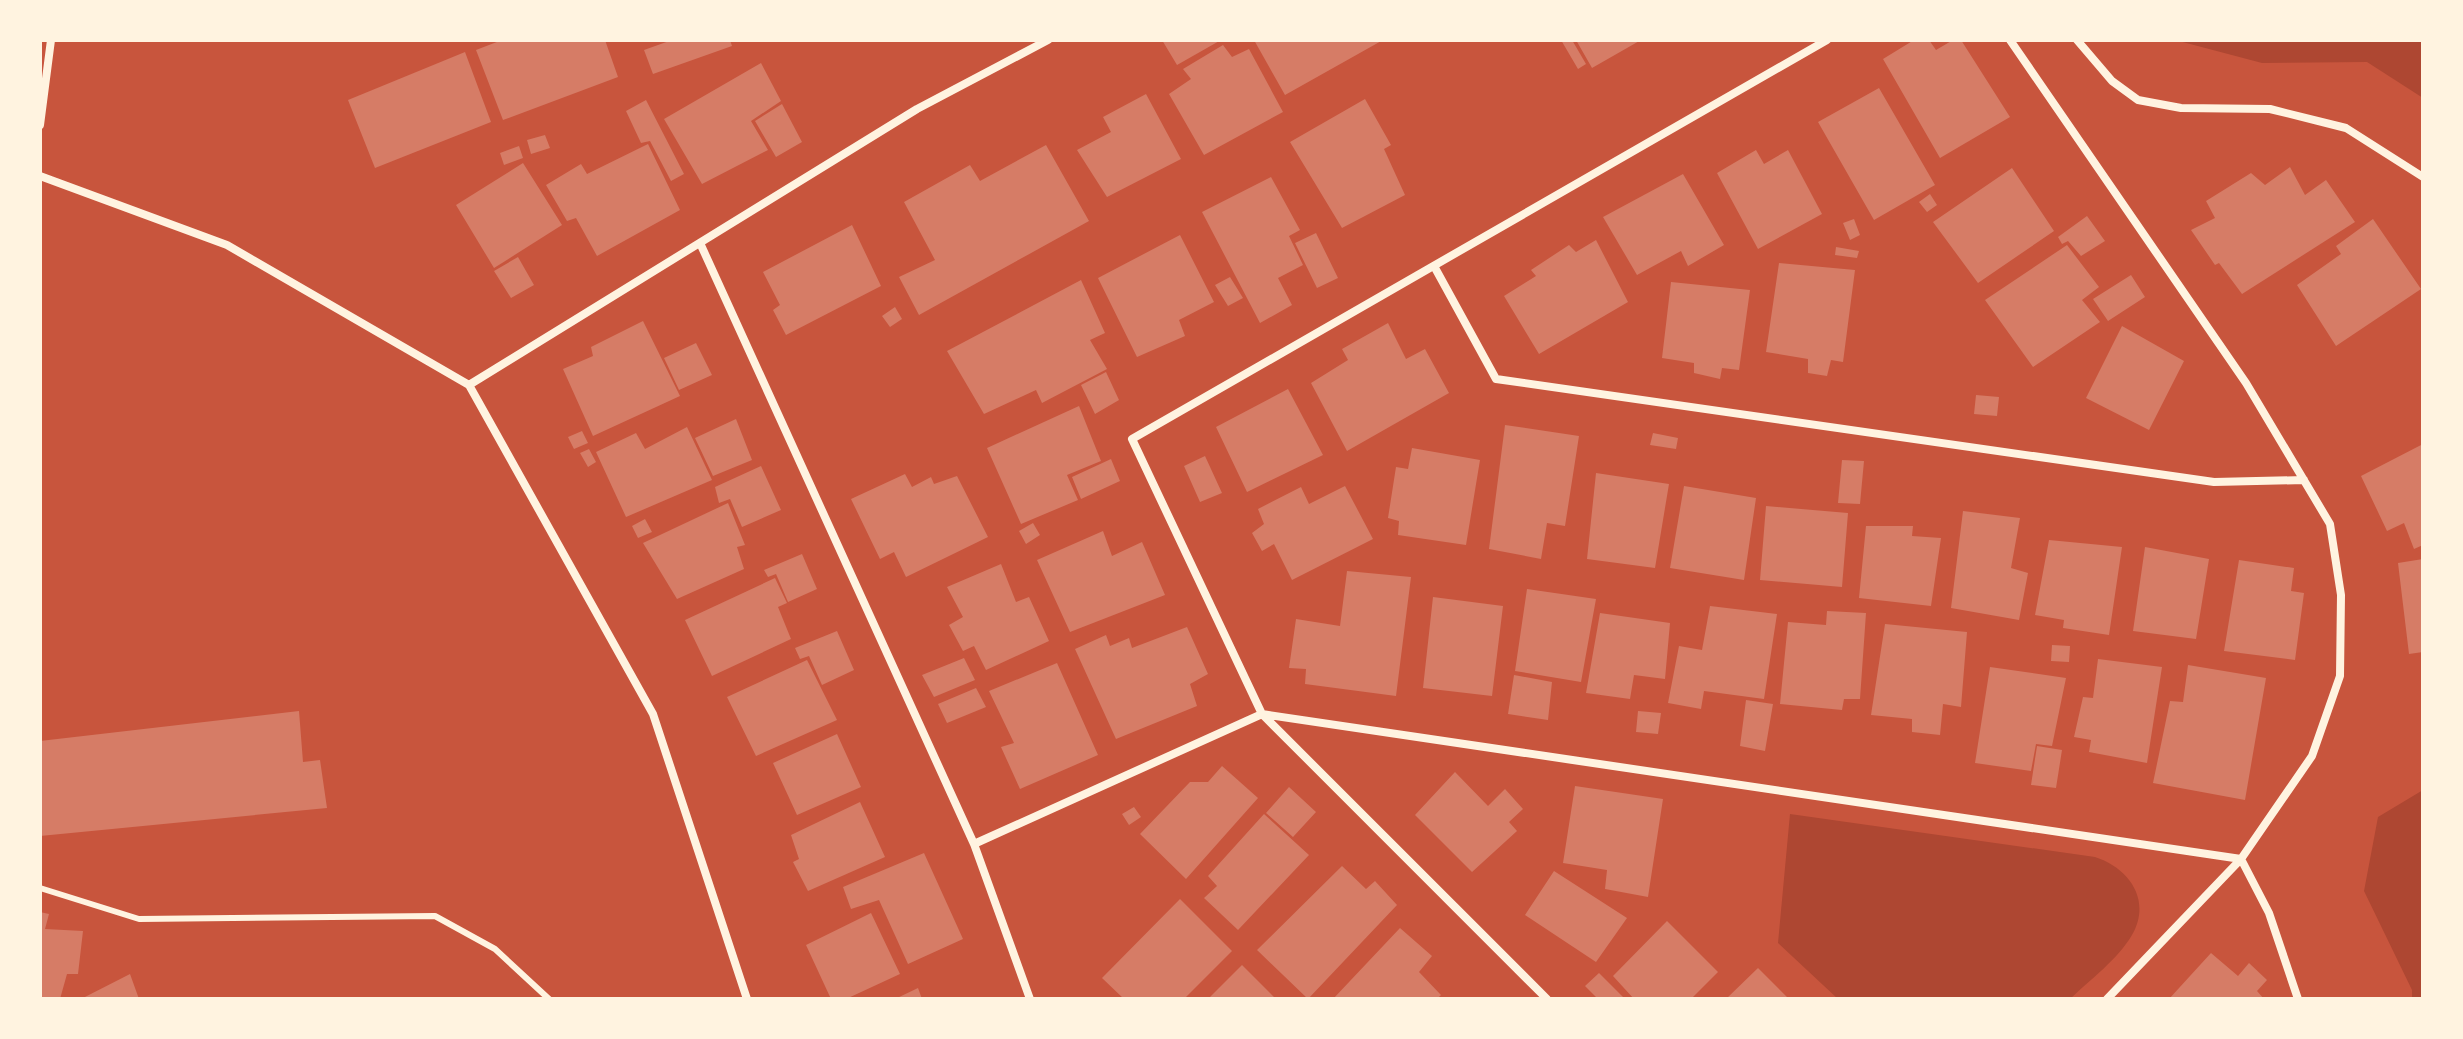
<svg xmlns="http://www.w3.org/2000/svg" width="2463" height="1039" viewBox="0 0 2463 1039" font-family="Bitter,serif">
	<rect width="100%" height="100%" fill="#c8553d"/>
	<!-- green -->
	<path fill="#ae4732" d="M 2175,40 L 2423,40 L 2423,98 L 2367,62 L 2262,63 Z
		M 2423,790 L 2423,999 L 2412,999 L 2412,990 L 2364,891 L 2378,817 Z
		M 1790,814 L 2095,857 C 2129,868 2152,900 2132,935 C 2118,959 2090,980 2070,999 L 1838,999 L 1778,943 Z"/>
	<!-- building -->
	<path fill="#d67c66" d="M 502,40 L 605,40 L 618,77 L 503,120 L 476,50 Z
		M 672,40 L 730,40 L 732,46 L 653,74 L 644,50 Z
		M 1162,40 L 1221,40 L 1177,65 Z
		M 1254,40 L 1383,40 L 1285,95 Z
		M 1561,40 L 1572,40 L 1586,64 L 1578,69 Z
		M 1576,40 L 1641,40 L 1592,68 Z
		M 1914,40 L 1929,40 L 1936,50 L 1953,40 L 1961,40 L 2010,117 L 1940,158 L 1883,59 Z
		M 1223,45 L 1232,57 L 1249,49 L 1283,112 L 1204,155 L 1169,94 L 1191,79 L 1183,69 Z
		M 465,52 L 491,122 L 375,168 L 348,100 Z
		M 761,63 L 781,101 L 751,121 L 768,150 L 702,184 L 664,119 Z
		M 1879,88 L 1935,185 L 1874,220 L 1818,122 Z
		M 1146,94 L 1181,159 L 1107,197 L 1077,150 L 1111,132 L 1103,117 Z
		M 1365,99 L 1391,145 L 1384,149 L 1405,195 L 1342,228 L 1290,142 Z
		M 646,100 L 684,174 L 671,181 L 650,141 L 641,143 L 626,111 Z
		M 782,104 L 802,142 L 776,157 L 755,121 Z
		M 545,135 L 550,148 L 531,154 L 527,140 Z
		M 648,144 L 680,210 L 597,256 L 576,218 L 567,221 L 546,185 L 581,164 L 587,174 Z
		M 1046,145 L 1089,221 L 919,315 L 899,277 L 935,260 L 904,202 L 970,165 L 980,181 Z
		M 519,146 L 523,158 L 504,165 L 500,153 Z
		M 1756,150 L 1764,164 L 1788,150 L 1822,214 L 1758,249 L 1717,173 Z
		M 523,163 L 562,225 L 494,268 L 456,205 Z
		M 2290,167 L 2305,195 L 2326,180 L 2355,222 L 2242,294 L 2219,263 L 2215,265 L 2191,230 L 2215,218 L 2206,201 L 2251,173 L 2265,185 Z
		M 2012,168 L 2054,231 L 1978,283 L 1933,222 Z
		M 1683,174 L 1724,245 L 1688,266 L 1681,251 L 1637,275 L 1603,217 Z
		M 1271,177 L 1300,230 L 1289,236 L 1303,265 L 1278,278 L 1292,305 L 1260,323 L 1202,212 Z
		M 1930,194 L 1937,205 L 1927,212 L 1919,202 Z
		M 2087,216 L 2105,241 L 2081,256 L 2068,241 L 2062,244 L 2058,237 Z
		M 1854,219 L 1860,235 L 1850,240 L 1843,223 Z
		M 2373,219 L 2421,289 L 2336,346 L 2297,285 L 2341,254 L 2336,246 Z
		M 852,225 L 881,286 L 786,335 L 773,310 L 780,305 L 763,272 Z
		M 1316,233 L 1338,278 L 1317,288 L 1295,243 Z
		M 1180,235 L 1214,302 L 1179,320 L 1185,336 L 1137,357 L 1098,278 Z
		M 1596,240 L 1628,302 L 1539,354 L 1504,296 L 1536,276 L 1531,270 L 1569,245 L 1576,252 Z
		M 2067,245 L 2099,287 L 2082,300 L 2100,322 L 2033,367 L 1985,300 Z
		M 1836,247 L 1859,251 L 1857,258 L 1835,255 Z
		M 518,257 L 534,285 L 511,298 L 494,271 Z
		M 1779,263 L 1855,270 L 1843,362 L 1831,360 L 1827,376 L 1808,373 L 1808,359 L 1766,352 Z
		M 2131,275 L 2145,297 L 2108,321 L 2093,299 Z
		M 1230,277 L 1243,298 L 1228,306 L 1215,285 Z
		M 1081,280 L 1105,333 L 1090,340 L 1107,369 L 1042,403 L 1036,390 L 984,414 L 947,351 Z
		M 1671,282 L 1750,290 L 1739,370 L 1722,368 L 1720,379 L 1694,373 L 1694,363 L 1662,358 Z
		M 895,307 L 902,319 L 890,327 L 882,316 Z
		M 643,321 L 680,396 L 593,436 L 563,369 L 593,356 L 591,347 Z
		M 1388,323 L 1406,359 L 1425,349 L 1449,393 L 1347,451 L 1311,383 L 1348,360 L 1342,349 Z
		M 2122,326 L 2184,361 L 2149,430 L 2086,398 Z
		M 696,343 L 712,375 L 679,390 L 664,358 Z
		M 1106,372 L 1119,400 L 1095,414 L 1081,385 Z
		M 1288,389 L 1323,455 L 1247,492 L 1216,427 Z
		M 1976,395 L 1999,397 L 1997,416 L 1974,414 Z
		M 1079,406 L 1101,461 L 1067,475 L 1078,500 L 1021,524 L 987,448 Z
		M 736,419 L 752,460 L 713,476 L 695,438 Z
		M 1505,425 L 1579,436 L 1565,526 L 1547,523 L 1541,559 L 1489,549 Z
		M 687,427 L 712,480 L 626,517 L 596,452 L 636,433 L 645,449 Z
		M 582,431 L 588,443 L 574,449 L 568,437 Z
		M 1653,433 L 1678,438 L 1676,449 L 1650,445 Z
		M 2423,444 L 2423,545 L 2414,549 L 2404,523 L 2387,531 L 2361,476 Z
		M 1412,448 L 1480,460 L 1466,545 L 1398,535 L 1399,521 L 1388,518 L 1396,467 L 1408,469 Z
		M 589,449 L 596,462 L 588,467 L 580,453 Z
		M 1205,456 L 1222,493 L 1200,502 L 1184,466 Z
		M 1111,459 L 1120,481 L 1081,499 L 1072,477 Z
		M 1842,460 L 1864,461 L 1860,504 L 1838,503 Z
		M 761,466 L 781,510 L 742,527 L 730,499 L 719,503 L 715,487 Z
		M 1596,473 L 1669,484 L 1655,568 L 1587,559 Z
		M 905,474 L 912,487 L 931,477 L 934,484 L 957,476 L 988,537 L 906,577 L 894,552 L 880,559 L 851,499 Z
		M 1345,486 L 1373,539 L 1292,580 L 1274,544 L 1262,551 L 1252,533 L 1264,524 L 1258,509 L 1301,487 L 1309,504 Z
		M 1684,486 L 1756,498 L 1744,580 L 1670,568 Z
		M 728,503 L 745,545 L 737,547 L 744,569 L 677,599 L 643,543 Z
		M 1766,506 L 1848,513 L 1842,587 L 1760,580 Z
		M 1963,511 L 2020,518 L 2011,568 L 2028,573 L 2019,620 L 1951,608 Z
		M 645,519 L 652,532 L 638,538 L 632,526 Z
		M 1033,523 L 1040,535 L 1026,544 L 1019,531 Z
		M 1866,526 L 1913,526 L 1912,536 L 1941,538 L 1931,606 L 1859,598 Z
		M 1103,531 L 1112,556 L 1142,542 L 1165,595 L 1070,632 L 1037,560 Z
		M 2049,540 L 2122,547 L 2109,635 L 2063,628 L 2064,620 L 2035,615 Z
		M 2145,547 L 2209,559 L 2196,639 L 2133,631 Z
		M 802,554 L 817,589 L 788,602 L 776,574 L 768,577 L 764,570 Z
		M 2423,559 L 2423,652 L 2409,654 L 2398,563 Z
		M 2239,560 L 2294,568 L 2291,591 L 2304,593 L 2295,660 L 2224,651 Z
		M 1001,564 L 1016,602 L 1029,597 L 1049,641 L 986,670 L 974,646 L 963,651 L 949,625 L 963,617 L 947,587 Z
		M 1347,571 L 1411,577 L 1396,696 L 1305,684 L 1306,669 L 1289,668 L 1296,619 L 1340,626 Z
		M 775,578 L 787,603 L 778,607 L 791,639 L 712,676 L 685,620 Z
		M 1527,589 L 1596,599 L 1581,682 L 1515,671 Z
		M 1433,597 L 1503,606 L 1492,696 L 1423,688 Z
		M 1710,606 L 1777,614 L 1764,699 L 1704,691 L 1701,709 L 1668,703 L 1679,646 L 1702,650 Z
		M 1827,611 L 1866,613 L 1860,699 L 1844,699 L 1842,710 L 1780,704 L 1788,622 L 1826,625 Z
		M 1600,613 L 1670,623 L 1665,679 L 1634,675 L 1630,699 L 1586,693 Z
		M 1885,624 L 1967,632 L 1961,707 L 1943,704 L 1940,735 L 1912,732 L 1912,719 L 1871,715 Z
		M 1187,627 L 1208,674 L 1190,684 L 1197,706 L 1116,739 L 1075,649 L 1106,635 L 1110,646 L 1129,638 L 1132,648 Z
		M 837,631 L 854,670 L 822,685 L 809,656 L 800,659 L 795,648 Z
		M 2052,645 L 2070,646 L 2069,662 L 2051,661 Z
		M 964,658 L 975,680 L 934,697 L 922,675 Z
		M 2098,659 L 2162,667 L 2147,763 L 2089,752 L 2091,740 L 2074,737 L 2083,697 L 2093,698 Z
		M 807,660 L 837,720 L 756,756 L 727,697 Z
		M 1057,663 L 1098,755 L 1020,789 L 1001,747 L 1014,743 L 989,691 Z
		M 2188,665 L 2266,678 L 2245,800 L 2153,783 L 2170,701 L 2183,702 Z
		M 1990,667 L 2066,678 L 2052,746 L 2036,744 L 2031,771 L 1975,763 Z
		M 1514,675 L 1552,682 L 1548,720 L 1508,714 Z
		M 976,688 L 986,707 L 947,723 L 938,704 Z
		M 1746,700 L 1773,704 L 1765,751 L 1740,746 Z
		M 299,711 L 303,762 L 320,760 L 327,808 L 40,836 L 40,741 Z
		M 1638,711 L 1661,713 L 1658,734 L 1636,732 Z
		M 837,734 L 861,787 L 797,815 L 773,763 Z
		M 2037,746 L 2062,750 L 2056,788 L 2031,785 Z
		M 1222,766 L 1258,798 L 1186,879 L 1140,834 L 1190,782 L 1208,782 Z
		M 1455,772 L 1488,806 L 1505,789 L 1523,809 L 1509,822 L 1517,831 L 1472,872 L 1415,815 Z
		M 1575,786 L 1663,799 L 1648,897 L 1605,889 L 1607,870 L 1563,863 Z
		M 1289,787 L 1316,812 L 1293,837 L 1266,813 Z
		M 860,802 L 885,857 L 808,891 L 793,862 L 799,859 L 791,835 Z
		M 1134,807 L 1141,817 L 1129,825 L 1122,814 Z
		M 1264,814 L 1309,855 L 1238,930 L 1204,898 L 1217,886 L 1208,876 Z
		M 924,853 L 963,939 L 908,964 L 879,900 L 851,909 L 843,887 Z
		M 1342,866 L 1366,889 L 1375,881 L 1397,905 L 1308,999 L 1257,950 Z
		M 1554,871 L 1627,918 L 1596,962 L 1525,915 Z
		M 1180,899 L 1232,951 L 1184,999 L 1124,999 L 1102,978 Z
		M 40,912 L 49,914 L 45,929 L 83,931 L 78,974 L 67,974 L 60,999 L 40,999 Z
		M 871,913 L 900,974 L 846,999 L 831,999 L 806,945 Z
		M 1667,921 L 1718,972 L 1691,999 L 1634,999 L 1613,976 Z
		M 1400,928 L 1432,956 L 1419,972 L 1441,995 L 1437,999 L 1333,999 Z
		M 2211,953 L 2238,976 L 2249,963 L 2267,980 L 2257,991 L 2264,999 L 2169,999 Z
		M 1242,965 L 1276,999 L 1208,999 Z
		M 1758,968 L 1789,999 L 1726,999 Z
		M 1599,973 L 1625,999 L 1598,999 L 1585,986 Z
		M 130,974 L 139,999 L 81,999 Z
		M 918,988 L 922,999 L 895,999 Z"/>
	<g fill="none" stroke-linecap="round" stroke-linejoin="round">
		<!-- service -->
		<path stroke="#fff3e0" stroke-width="6" d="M 40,888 L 139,919 L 435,916 L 495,949 L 549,999"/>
		<!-- minor -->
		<path stroke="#fff3e0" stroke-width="8" d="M 2010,40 L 2246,383 L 2330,524 L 2341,595 L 2340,676 L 2312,756 L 2241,859 L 2269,913 L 2298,999
			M 2077,40 L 2112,81 L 2138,100 L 2181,108 L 2270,109 L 2346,128 L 2423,177
			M 40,125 L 51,40
			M 40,176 L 227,245 L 469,385 L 653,714 L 747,999
			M 700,243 L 974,844 L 1030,999
			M 1434,266 L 1496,379 L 2214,482 L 2304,480
			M 469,385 L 917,109 L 1048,40
			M 974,844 L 1262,714 L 2241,859
			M 1547,999 L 1262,714 L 1132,439 L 1827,40
			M 2107,999 L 2241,859"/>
	</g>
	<!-- border -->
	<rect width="2463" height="1039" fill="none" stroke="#fff3e0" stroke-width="84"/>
</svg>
